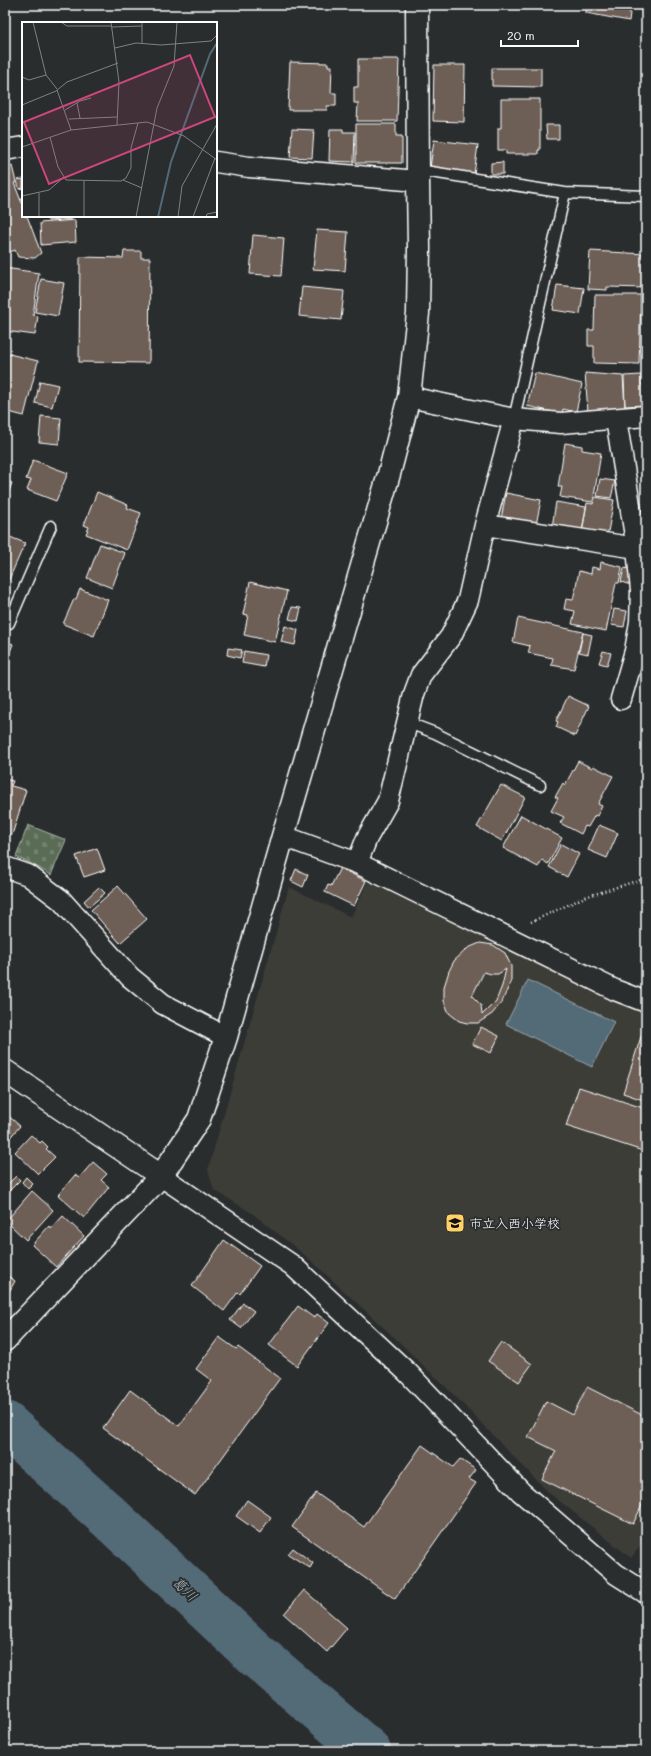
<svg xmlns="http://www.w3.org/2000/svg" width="651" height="1756" viewBox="0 0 651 1756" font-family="Mali,'Klee One',sans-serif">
	<defs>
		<pattern id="cemetery-stones" width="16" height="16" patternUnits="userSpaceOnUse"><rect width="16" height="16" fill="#5a6c56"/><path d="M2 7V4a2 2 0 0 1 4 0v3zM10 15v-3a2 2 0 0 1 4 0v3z" fill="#73826f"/></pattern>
	</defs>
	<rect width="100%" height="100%" fill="#2a2d2e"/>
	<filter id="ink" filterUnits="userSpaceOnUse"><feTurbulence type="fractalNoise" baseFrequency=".025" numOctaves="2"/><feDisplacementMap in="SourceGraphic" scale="8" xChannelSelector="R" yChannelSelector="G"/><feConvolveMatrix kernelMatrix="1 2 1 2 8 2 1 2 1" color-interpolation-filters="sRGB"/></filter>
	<g filter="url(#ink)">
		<!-- built -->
		<path fill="#3e3c39" d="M 368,882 L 620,1003 L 646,1014 L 646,1538 L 631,1558 L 548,1492 L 454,1395 L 397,1340 L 306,1256 L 252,1213 L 214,1190 L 208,1170 L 289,887 L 351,917 Z"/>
		<!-- cemetery -->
		<path fill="url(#cemetery-stones)" stroke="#acb6aa" d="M 28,825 L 66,840 L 51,875 L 34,865 L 16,857 Z"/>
		<!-- water -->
		<path fill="#526a77" stroke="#97a6ad" d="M 528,980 L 614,1022 L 592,1067 L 506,1024 Z"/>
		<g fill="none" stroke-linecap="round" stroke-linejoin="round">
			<!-- river -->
			<path stroke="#526a77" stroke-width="46" d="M 5,1424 L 108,1516 L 254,1653 L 368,1751"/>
		</g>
		<!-- building -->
		<path fill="#6d5e54" stroke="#fff" fill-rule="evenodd" d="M 587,5 L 631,5 L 629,21 L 586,13 Z
			M 358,59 L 399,59 L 397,121 L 357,121 L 358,103 L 354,103 L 354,87 L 358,87 Z
			M 290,62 L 328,63 L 328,66 L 332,66 L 331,93 L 336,93 L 336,106 L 327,106 L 327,110 L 288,110 Z
			M 434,65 L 465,65 L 464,122 L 433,121 Z
			M 492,68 L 541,68 L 541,87 L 492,86 Z
			M 501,99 L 540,99 L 540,150 L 538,150 L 538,154 L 506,154 L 506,150 L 498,150 L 498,128 L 501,128 Z
			M 356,124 L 396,124 L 396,136 L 402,136 L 402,163 L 356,163 Z
			M 546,125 L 559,125 L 559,139 L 547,139 Z
			M 292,129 L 314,130 L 312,158 L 290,157 Z
			M 330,129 L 343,129 L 343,132 L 355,132 L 354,162 L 329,161 Z
			M 434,140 L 478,145 L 474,174 L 430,168 Z
			M 503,162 L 503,174 L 491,174 L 491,163 Z
			M 12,166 L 16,182 L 14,183 L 23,206 L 23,216 L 27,216 L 41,253 L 35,258 L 18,257 L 15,250 L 10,252 L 5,240 L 5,169 Z
			M 23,179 L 23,188 L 19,189 L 17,180 Z
			M 47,216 L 71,216 L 72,219 L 48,221 Z
			M 75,220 L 76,242 L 41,245 L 40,223 Z
			M 317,230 L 348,232 L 345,271 L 313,269 Z
			M 253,235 L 284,238 L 281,276 L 250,274 Z
			M 124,251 L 141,251 L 141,258 L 150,258 L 149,363 L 79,362 L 80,257 L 123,258 Z
			M 590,251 L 646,254 L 646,288 L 607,287 L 607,290 L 588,289 Z
			M 5,268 L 39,273 L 33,315 L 38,316 L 35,335 L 5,331 Z
			M 41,279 L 64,283 L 58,316 L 35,312 Z
			M 557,285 L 584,288 L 580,314 L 553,310 Z
			M 302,287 L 344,291 L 341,320 L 299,316 Z
			M 595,295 L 641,295 L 639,364 L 594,363 L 594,346 L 588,346 L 588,330 L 594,330 Z
			M 5,353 L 38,361 L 24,416 L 5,411 Z
			M 535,373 L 582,384 L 576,412 L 563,409 L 562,414 L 527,406 Z
			M 585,373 L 623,376 L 625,409 L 588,412 Z
			M 641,375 L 641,385 L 646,384 L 646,402 L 644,403 L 644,405 L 625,406 L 624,376 Z
			M 40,381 L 58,385 L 52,407 L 35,403 Z
			M 41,416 L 61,418 L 59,444 L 39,442 Z
			M 565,443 L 582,446 L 582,450 L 601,453 L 593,502 L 560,497 L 562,487 L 558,487 Z
			M 33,460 L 68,473 L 56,501 L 27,490 L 31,480 L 26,479 Z
			M 600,479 L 615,481 L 611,498 L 597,496 Z
			M 5,480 L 12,483 L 5,502 Z
			M 97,492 L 128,505 L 127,508 L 141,513 L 127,550 L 86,534 L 89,527 L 84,525 Z
			M 506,493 L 541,500 L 536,525 L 501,519 Z
			M 595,497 L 614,500 L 607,537 L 582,533 L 587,503 L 593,504 Z
			M 556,502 L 586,507 L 582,532 L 552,527 Z
			M 5,535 L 25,543 L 7,584 L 5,583 Z
			M 100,544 L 125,553 L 112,588 L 87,578 Z
			M 601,562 L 622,567 L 619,583 L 616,583 L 606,631 L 572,624 L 575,611 L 564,609 L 566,599 L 573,600 L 579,571 L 591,574 L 592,567 L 600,569 Z
			M 624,568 L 634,570 L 631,585 L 621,582 Z
			M 250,582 L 287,591 L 275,642 L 244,635 L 248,615 L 243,614 Z
			M 80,589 L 108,600 L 94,636 L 63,624 L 74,599 L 76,599 Z
			M 292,607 L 301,608 L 298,621 L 289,619 Z
			M 614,609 L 627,611 L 624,627 L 611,625 Z
			M 518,618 L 583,632 L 574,669 L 551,665 L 553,658 L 528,653 L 530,646 L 513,642 Z
			M 285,626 L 298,630 L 295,645 L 281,642 Z
			M 583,633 L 592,635 L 588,654 L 579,652 Z
			M 5,641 L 13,644 L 5,665 Z
			M 228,648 L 242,650 L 240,658 L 227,655 Z
			M 244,651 L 266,655 L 264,667 L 242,663 Z
			M 603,651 L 611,653 L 607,665 L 599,663 Z
			M 568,696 L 589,706 L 575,736 L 556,727 L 558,722 L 556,721 Z
			M 578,761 L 592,768 L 593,766 L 613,776 L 598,804 L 602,806 L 597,816 L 595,815 L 588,827 L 585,826 L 581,834 L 560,823 L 564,817 L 551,811 L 558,798 L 555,797 L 563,783 L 565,785 Z
			M 5,779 L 13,781 L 11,786 L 26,790 L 12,835 L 6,833 L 5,835 Z
			M 501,785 L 525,797 L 502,841 L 477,827 Z
			M 521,815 L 562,838 L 548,864 L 542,860 L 538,867 L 503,848 Z
			M 599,825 L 618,833 L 607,858 L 588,850 Z
			M 561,844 L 579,854 L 567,877 L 549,867 Z
			M 97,848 L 105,870 L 84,877 L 76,856 Z
			M 340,868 L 366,881 L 354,906 L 325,892 L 328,885 L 331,886 Z
			M 296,869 L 308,875 L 303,887 L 291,881 Z
			M 118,886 L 147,919 L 120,943 L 91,910 Z
			M 99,887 L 105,893 L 89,907 L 84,901 Z
			M 480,943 L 493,945 L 505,953 L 511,966 L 511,981 L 502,1002 L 492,1014 L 478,1023 L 467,1023 L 459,1021 L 449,1013 L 444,1001 L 444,987 L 449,971 L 454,961 L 468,948 ZM 506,969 L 502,986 L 496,1001 L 482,1015 L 481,1005 L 472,996 L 484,972 L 491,974 L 498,974 Z
			M 646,1021 L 646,1101 L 623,1093 Z
			M 481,1027 L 499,1036 L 491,1053 L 472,1044 Z
			M 579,1087 L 646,1109 L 646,1152 L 566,1126 Z
			M 5,1113 L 20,1126 L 6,1142 L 5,1142 Z
			M 31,1135 L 40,1143 L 42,1141 L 48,1147 L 46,1149 L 55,1157 L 38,1174 L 15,1152 Z
			M 93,1162 L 107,1174 L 101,1180 L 109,1187 L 84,1218 L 58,1195 L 75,1175 L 79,1178 Z
			M 16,1176 L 20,1180 L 8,1192 L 5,1187 Z
			M 26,1177 L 33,1184 L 28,1189 L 22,1182 Z
			M 32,1191 L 53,1210 L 26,1240 L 6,1221 Z
			M 63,1216 L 84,1236 L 56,1267 L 32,1245 L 49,1226 L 51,1229 Z
			M 224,1240 L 260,1266 L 240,1294 L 238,1292 L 224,1311 L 192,1286 Z
			M 5,1274 L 15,1281 L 10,1290 L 5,1287 Z
			M 243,1303 L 254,1311 L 241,1328 L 230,1320 Z
			M 298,1306 L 314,1318 L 317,1314 L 329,1323 L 297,1366 L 269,1345 Z
			M 219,1337 L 236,1349 L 238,1347 L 280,1378 L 195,1495 L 103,1428 L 130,1390 L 179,1426 L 212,1381 L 196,1369 Z
			M 501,1342 L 532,1364 L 519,1382 L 488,1361 Z
			M 587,1387 L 646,1417 L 646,1497 L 633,1524 L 542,1479 L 556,1451 L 528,1437 L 546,1401 L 573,1415 Z
			M 422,1445 L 453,1467 L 460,1459 L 476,1470 L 469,1479 L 476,1483 L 395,1599 L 292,1527 L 316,1493 L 364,1527 Z
			M 247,1500 L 271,1517 L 260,1533 L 236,1516 Z
			M 293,1548 L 313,1563 L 310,1568 L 288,1554 Z
			M 304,1590 L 347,1628 L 327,1652 L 284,1614 Z"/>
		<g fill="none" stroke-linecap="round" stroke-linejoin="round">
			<!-- lane casing -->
			<g stroke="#fff" stroke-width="13">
				<path id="lane" d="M 418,170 L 565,193 L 646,196
					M 514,419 L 565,193
					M 5,622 L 9,623 L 51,526
					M 406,722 L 435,733 L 540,785"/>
			</g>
			<!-- street casing -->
			<g stroke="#fff" stroke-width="23">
				<path id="street" d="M 5,150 L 23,147
					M 216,162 L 249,167 L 418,181
					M 409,397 L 514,419 L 561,423 L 646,416
					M 616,419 L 637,548 L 641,591 L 640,622 L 635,651 L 621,699
					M 485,525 L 637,548
					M 283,836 L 357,863 L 615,990 L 646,1002
					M 357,863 L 367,838 L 388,801 L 414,694 L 421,675 L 451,636 L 468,600 L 485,525 L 514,419
					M 5,867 L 28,875 L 61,900 L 130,977 L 163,1004 L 226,1037
					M 161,1176 L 292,1265 L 408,1373 L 521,1492 L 616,1574 L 646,1593"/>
			</g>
			<!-- secondary casing -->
			<g stroke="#fff" stroke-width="25">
				<path id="secondary" d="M 5,1071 L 161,1176
					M 5,1340 L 161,1176 L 199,1119 L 226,1037 L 283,836 L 389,474 L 409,397 L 418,313 L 419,248 L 418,181 L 417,5"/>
			</g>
			<!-- path -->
			<path stroke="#fff" stroke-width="2.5" stroke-dasharray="1 3" stroke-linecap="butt" d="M 531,922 L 585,897 L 646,878"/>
			<!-- lane -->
			<use href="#lane" stroke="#2a2d2e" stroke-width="10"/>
			<!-- street -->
			<use href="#street" stroke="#2a2d2e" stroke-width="20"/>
			<!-- secondary -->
			<use href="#secondary" stroke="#2a2d2e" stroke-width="22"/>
		</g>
	</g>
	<!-- icons -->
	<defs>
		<g id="school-square" transform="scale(1)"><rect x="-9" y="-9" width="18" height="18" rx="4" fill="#ffd166" stroke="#2a2d2e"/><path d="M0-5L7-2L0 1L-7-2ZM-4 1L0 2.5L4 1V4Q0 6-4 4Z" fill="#111"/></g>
	</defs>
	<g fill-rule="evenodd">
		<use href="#school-square" x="455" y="1223"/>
	</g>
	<g text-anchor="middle" stroke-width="3.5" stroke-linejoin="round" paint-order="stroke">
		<!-- poi labels -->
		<g font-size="13" fill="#fff" stroke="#2a2d2e" text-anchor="start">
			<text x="469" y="1228">市立入西小学校</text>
		</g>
		<!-- water labels -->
		<g font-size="14" font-style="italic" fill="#a8b4bb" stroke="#2a2d2e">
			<text transform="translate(185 1589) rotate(43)" y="5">葛川</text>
		</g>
	</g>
	<!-- overview -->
	<g transform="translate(22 22)">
		<rect width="195" height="195" fill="#2a2d2e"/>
		<path fill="none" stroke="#526a77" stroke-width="2" d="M 136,195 L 149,140 L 188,32 L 195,21"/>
		<path fill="none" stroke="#7f8182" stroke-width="1" d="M 11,0 L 24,53 L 35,67M 39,0 L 45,4 L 89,4M 89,0 L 97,60 L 95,103M 120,0 L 120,21M 90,5 L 120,4M 93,26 L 114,21 L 139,23 L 189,19 L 195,13M 0,55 L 7,58 L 24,53M 35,68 L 49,108M 55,81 L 58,96M 0,83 L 34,69 L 45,60 L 96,41M 43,88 L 58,79 L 69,76M 47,97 L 95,95M 28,115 L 36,145 L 44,158 L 99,159 L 104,156 L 109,146 L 109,126 L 116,101M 0,125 L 49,108 L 125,100 L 162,114 L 195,138M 101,158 L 120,166M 62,159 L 62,195M 0,174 L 27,168 L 41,156M 17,195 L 17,171M 114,195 L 135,86 L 152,44 L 155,0M 156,195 L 160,164 L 195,102M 171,195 L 193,136M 184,195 L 185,192 L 195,190"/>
		<path fill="#ce467c" fill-opacity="0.15" stroke="#ce467c" stroke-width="2" d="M 168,33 L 193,95 L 27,162 L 2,100 Z"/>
		<rect width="195" height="195" fill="none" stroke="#fff" stroke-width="2"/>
	</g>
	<!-- margin -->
	<rect width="651" height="1756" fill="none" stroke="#2a2d2e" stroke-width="20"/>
	<rect x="10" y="10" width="631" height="1736" fill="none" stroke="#fff" stroke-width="1.5" filter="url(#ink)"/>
	<!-- scale -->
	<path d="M501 40v6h77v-6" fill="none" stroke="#ffffff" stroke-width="2"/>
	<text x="507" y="40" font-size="12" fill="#ffffff" stroke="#2a2d2e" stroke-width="3" paint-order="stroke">20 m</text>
</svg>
